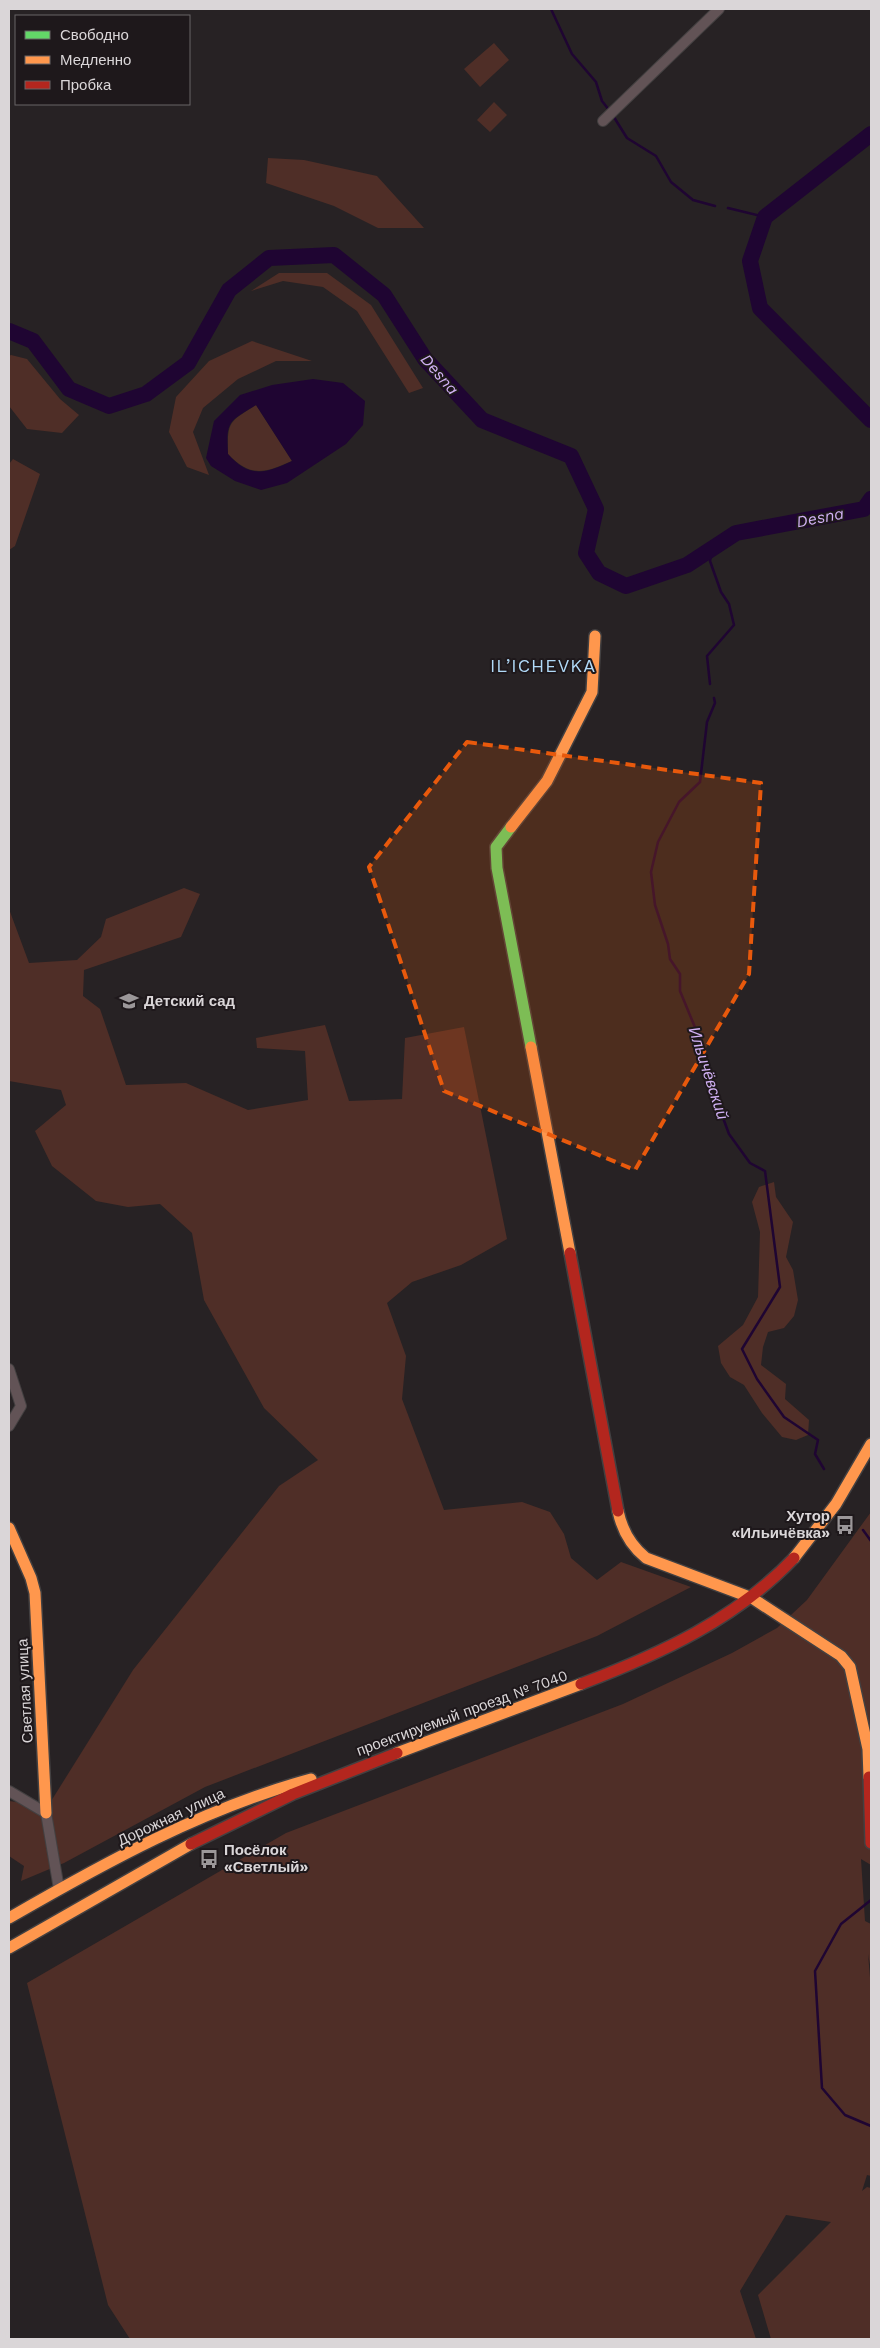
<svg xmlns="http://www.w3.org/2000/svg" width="880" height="2348" viewBox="0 0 880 2348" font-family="'Work Sans',sans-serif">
	<rect width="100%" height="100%" fill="#272224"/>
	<!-- green -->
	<path fill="#4f2e27" d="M 494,43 L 509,60 L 480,87 L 464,69 Z
		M 494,102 L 507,115 L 490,132 L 477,120 Z
		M 268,158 L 304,160 L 377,176 L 424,228 L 378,228 L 334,206 L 266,183 Z
		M 279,273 L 327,273 L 371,305 L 423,388 L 409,393 L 357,311 L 323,287 L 283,281 L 251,291 Z
		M 252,341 L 312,361 L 276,361 L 238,379 L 203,408 L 193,432 L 209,475 L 187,467 L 169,432 L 176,397 L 209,361 Z
		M 11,355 L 27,359 L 60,399 L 79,415 L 62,433 L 27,429 L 9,406 L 9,356 Z
		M 256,405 L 292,461 C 264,473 251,478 228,454 C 227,420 230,422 256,405 Z
		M 13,459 L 40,474 L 15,546 L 9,550 L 9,464 Z
		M 184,888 L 200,894 L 181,937 L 84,970 L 83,996 L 100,1009 L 126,1085 L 186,1083 L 248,1110 L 308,1100 L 305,1051 L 257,1048 L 256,1038 L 325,1025 L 349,1101 L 402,1099 L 405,1038 L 464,1027 L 507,1239 L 461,1265 L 412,1282 L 387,1303 L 406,1356 L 402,1399 L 444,1510 L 522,1502 L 550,1512 L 564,1534 L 571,1558 L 597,1580 L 621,1562 L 691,1587 L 597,1636 L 205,1787 L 64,1863 L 21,1881 L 24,1866 L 9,1856 L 9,1801 L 48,1806 L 133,1670 L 279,1486 L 318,1460 L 264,1408 L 204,1300 L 192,1233 L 160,1204 L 128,1207 L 96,1201 L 52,1166 L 35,1131 L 66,1105 L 61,1090 L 9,1081 L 9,909 L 29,963 L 77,960 L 101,937 L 106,919 Z
		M 774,1182 L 776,1197 L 793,1222 L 786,1257 L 793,1270 L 798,1300 L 794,1316 L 784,1328 L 768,1332 L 763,1347 L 761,1365 L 786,1384 L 785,1399 L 809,1420 L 808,1435 L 796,1440 L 782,1437 L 762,1413 L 744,1385 L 730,1377 L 721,1363 L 718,1346 L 743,1325 L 758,1297 L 760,1232 L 752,1202 L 759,1187 Z
		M 871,1512 L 871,1865 L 861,1859 L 865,1921 L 871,1924 L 871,1970 L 868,1954 L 871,1989 L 871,2176 L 867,2175 L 862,2191 L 867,2187 L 871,2188 L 871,2339 L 771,2339 L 758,2295 L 831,2222 L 786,2215 L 740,2291 L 756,2339 L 130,2339 L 108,2305 L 27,1983 L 286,1833 L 623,1704 L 732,1653 L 777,1628 L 807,1600 Z"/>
	<!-- water -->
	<path fill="#1f0532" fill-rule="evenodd" d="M 313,379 L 343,383 L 365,401 L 363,425 L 346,444 L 287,483 L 261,490 L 235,481 L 211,466 L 206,458 L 214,421 L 240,395 L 272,385 ZM 256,405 L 292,461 C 265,474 249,478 228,454 C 226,420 229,422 256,405 Z"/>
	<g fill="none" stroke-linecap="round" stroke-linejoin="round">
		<!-- stream -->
		<path stroke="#1f0532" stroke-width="2.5" d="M 551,9 L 572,54 L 596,82 L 602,101 L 609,110
			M 612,114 L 627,138 L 656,156 L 671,182 L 693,200 L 715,206
			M 728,208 L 765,217
			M 710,684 L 707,656 L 734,625 L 729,604 L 721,592 L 710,561 L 713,548
			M 714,698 L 715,703 L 707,722 L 700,782 L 679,802 L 658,842 L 651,872 L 655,905 L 668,944 L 670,959 L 680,974 L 680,991 L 699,1037 L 702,1061 L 729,1134 L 750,1163 L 765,1171 L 780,1287 L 742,1349 L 757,1379 L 784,1417 L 818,1440 L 815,1454 L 824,1469
			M 863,1530 L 871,1541
			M 871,1900 L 841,1924 L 815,1971 L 822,2088 L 845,2115 L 871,2126"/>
		<!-- river -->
		<path stroke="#1f0532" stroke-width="16" d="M 871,134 L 765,217 L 750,261 L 760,308 L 871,420
			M 9,331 L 33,341 L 69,389 L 109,406 L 146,394 L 188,363 L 229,290 L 269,258 L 334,255 L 384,295 L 425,359 L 482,420 L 571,456 L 596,509 L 586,553 L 599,573 L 626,586 L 687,565 L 736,533 L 864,509 L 871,499"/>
		<!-- street casing -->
		<g stroke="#434041" stroke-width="12">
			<path id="street" d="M 603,121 L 719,9
				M 9,1369 L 21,1406 L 9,1426
				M 9,1791 L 46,1813 L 59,1889"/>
		</g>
		<!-- fast casing -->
		<g stroke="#434041" stroke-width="14">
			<path id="fast" d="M 511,827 L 496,847 L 497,868 L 531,1047"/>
		</g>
		<!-- slow casing -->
		<g stroke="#434041" stroke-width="14">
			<path id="slow" d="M 511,827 L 547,781 L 592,692 L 595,636
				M 531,1047 L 570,1253
				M 618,1511 C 622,1530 631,1546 646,1558 L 752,1598 L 841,1656 L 850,1667 L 868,1749 L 869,1777
				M 9,1528 L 31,1578 L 35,1593 L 46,1813
				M 794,1558 L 836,1504 L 871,1444
				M 397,1753 L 581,1684
				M 9,1918 C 106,1862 202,1809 311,1779
				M 9,1948 L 191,1844"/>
		</g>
		<!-- jam casing -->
		<g stroke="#434041" stroke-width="14">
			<path id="jam" d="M 570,1253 L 618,1511
				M 581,1684 C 660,1654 735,1620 794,1558
				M 869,1777 L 871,1843
				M 191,1844 L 293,1794 L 397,1753"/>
		</g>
		<!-- street -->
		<use href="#street" stroke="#625356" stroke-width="10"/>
		<!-- fast -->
		<use href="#fast" stroke="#63d668" stroke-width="11"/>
		<!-- slow -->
		<use href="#slow" stroke="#ff974d" stroke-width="11"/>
		<!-- jam -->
		<use href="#jam" stroke="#b3261e" stroke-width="11"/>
	</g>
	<!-- marked area -->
	<path fill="#e8590c" fill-opacity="0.2" stroke="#e8590c" stroke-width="4" stroke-dasharray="10 6" stroke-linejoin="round" d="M 467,742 L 761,783 L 749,974 L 635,1170 L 444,1091 L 369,867 Z"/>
	<!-- icons -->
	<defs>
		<g id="school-bare" transform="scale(1.5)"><path d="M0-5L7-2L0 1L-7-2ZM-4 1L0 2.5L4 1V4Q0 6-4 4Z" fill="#9b9799" stroke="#1e181b" stroke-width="2.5" paint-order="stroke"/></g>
		<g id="bus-bare" transform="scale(1.5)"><path d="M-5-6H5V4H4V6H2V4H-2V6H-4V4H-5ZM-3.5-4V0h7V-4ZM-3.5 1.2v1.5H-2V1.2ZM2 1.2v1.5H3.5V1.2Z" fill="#9b9799" stroke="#1e181b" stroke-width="2.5" paint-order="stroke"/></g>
	</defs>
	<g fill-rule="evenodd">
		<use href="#school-bare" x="129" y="1001"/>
		<use href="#bus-bare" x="845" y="1525"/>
		<use href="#bus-bare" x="209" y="1859"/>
	</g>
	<g text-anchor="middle" stroke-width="4" stroke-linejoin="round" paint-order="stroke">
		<!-- poi labels -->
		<g font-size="15" font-weight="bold" fill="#dad6d8" stroke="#1e181b" text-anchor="start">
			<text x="144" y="1006">Детский сад</text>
			<text x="830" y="1521" text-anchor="end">Хутор<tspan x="830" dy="17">«Ильичёвка»</tspan></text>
			<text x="224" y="1855">Посёлок<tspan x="224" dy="17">«Светлый»</tspan></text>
		</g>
		<!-- street labels -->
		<g font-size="15" fill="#dad6d8" stroke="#1e181b">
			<text transform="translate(25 1691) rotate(-93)" y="5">Светлая улица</text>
			<text transform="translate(462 1713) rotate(-20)" y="5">проектируемый проезд № 7040</text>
			<text transform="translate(171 1817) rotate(-25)" y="5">Дорожная улица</text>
		</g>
		<!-- water labels -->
		<g font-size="16" font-style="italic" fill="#d1b1f4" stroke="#1e181b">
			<text transform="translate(440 374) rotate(49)" y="6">Desna</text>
			<text transform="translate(820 517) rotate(-11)" y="6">Desna</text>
			<text transform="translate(709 1073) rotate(72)" y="6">Ильичёвский</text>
		</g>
		<!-- quarter labels -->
		<g font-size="18" letter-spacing="1" fill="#b1daf8" stroke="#1e181b">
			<text x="543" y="672">IL’ICHEVKA</text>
		</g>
	</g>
	<!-- border -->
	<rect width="880" height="2348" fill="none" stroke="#dad6d8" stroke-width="20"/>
	<!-- legend -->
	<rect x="15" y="15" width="175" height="90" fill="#1e181b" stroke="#696467"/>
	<rect x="25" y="31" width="25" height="8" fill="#63d668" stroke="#696467"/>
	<text x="60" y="40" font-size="15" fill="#dad6d8">Свободно</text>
	<rect x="25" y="56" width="25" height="8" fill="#ff974d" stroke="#696467"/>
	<text x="60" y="65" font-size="15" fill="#dad6d8">Медленно</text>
	<rect x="25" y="81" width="25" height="8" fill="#b3261e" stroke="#696467"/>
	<text x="60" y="90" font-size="15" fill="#dad6d8">Пробка</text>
</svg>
